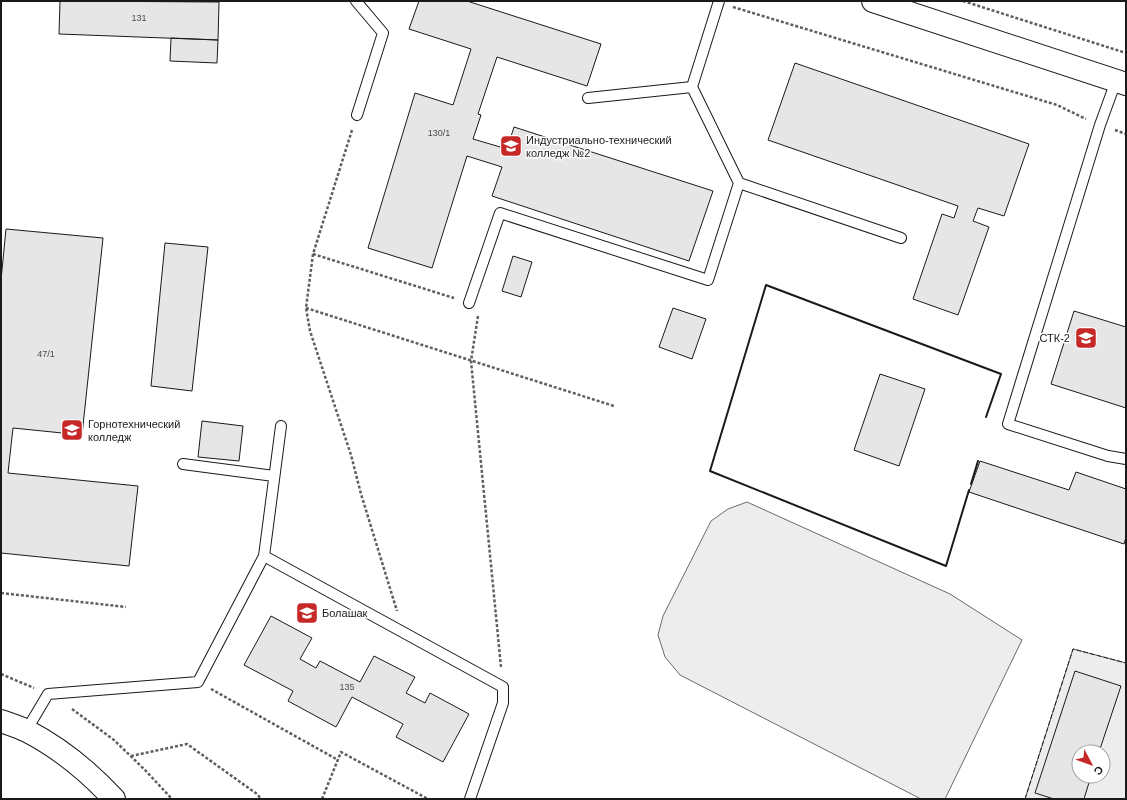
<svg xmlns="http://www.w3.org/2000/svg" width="1127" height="800" viewBox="0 0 1127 800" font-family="Arial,sans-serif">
	<rect width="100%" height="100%" fill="#fff"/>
	<!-- built -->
	<path fill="#ededed" stroke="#6a6a6a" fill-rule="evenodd" d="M 747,502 L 950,594 L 1022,640 L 945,799 L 921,799 L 680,675 L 665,657 L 658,635 L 663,616 L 711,521 L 728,509 Z
		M 1073,649 L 1126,663 L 1126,799 L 1025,799 ZM 1079,752 L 1103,752 L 1103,776 L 1079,776 Z"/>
	<!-- building -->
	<path fill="#e6e6e6" stroke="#1a1a1a" d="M 60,1 L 219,2 L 218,40 L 59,34 Z
		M 419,1 L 467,1 L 601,44 L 587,86 L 497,57 L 478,114 L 481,115 L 473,139 L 507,149 L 514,127 L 713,191 L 689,261 L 492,196 L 502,167 L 467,156 L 432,268 L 368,248 L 415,93 L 453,105 L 471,49 L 409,29 Z
		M 171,38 L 218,40 L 217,63 L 170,61 Z
		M 795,63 L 1029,144 L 1004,216 L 978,208 L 973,221 L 989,227 L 958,315 L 913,299 L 942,214 L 954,218 L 958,206 L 768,140 Z
		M 6,229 L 103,238 L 82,435 L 13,428 L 8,473 L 138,486 L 129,566 L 1,553 L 1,280 Z
		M 165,243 L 208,247 L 192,391 L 151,386 Z
		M 513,256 L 532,262 L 521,297 L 502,291 Z
		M 673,308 L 706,319 L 692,359 L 659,347 Z
		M 1074,311 L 1126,327 L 1126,408 L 1051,384 Z
		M 880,374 L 925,389 L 899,466 L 854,450 Z
		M 202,421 L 243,426 L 239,461 L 198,457 Z
		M 980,461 L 1069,490 L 1076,472 L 1126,489 L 1126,537 L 1124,544 L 969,492 Z
		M 271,616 L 312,638 L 300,659 L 316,668 L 320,661 L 360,682 L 374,656 L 415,677 L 406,693 L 425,703 L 430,693 L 469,714 L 443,762 L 396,737 L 403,724 L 352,697 L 336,727 L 288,701 L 293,691 L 244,665 Z
		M 1075,671 L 1121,686 L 1099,752 L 1079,752 L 1079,776 L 1091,776 L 1084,799 L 1054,799 L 1035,793 Z"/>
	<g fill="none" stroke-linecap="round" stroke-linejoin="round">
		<!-- lane casing -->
		<g stroke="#1a1a1a" stroke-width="12">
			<path id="lane" d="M 356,1 L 383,33 L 357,115
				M 719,1 L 692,87 L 739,183 L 901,238
				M 1116,81 L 1100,125 L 1008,424 L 1108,456 L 1126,459
				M 588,98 L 692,87
				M 469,303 L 500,213 L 708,280 L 739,183
				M 183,464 L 274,476
				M 264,556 L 281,426
				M 26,731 L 48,694 L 198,682 L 264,556 L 503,687 L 503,703 L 470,799"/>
		</g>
		<!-- secondary casing -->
		<g stroke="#1a1a1a" stroke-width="24">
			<path id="secondary" d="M 873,1 L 1126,84
				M 1,721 C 9,724 19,727 27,731 C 60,748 89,772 114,799"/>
		</g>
		<!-- path -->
		<path stroke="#5f5f5f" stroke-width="2.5" stroke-dasharray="3 2" stroke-linecap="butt" d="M 963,1 L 1126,53
			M 733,7 L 1057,105 L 1086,119
			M 352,130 L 313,254 L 306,308 L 310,331 L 351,455 L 361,494 L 397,611
			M 1115,130 L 1126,134
			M 313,254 L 454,298
			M 306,308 L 614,406
			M 478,316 L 471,361 L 501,667
			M 1,593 L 126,607
			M 1,674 L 34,688
			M 211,689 L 338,760
			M 72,709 L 114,740 L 145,770 L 172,799
			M 131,756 L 187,744 L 257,794 L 261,799
			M 322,799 L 341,752 L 428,799"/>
		<!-- lane -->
		<use href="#lane" stroke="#fff" stroke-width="10"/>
		<!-- secondary -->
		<use href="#secondary" stroke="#fff" stroke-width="22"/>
		<!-- fence -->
		<path stroke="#1a1a1a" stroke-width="1" stroke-dasharray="5 2" stroke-linecap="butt" d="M 1025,799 L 1073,649 L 1126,663"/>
		<!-- wall -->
		<path stroke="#1a1a1a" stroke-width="2" d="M 971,484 L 978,461
			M 969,490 L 946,566 L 710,471 L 766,285 L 1001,374 L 986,417"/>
	</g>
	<!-- icons -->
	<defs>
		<g id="university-square" transform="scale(1.15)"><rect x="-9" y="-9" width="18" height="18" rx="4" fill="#c62828" stroke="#fff"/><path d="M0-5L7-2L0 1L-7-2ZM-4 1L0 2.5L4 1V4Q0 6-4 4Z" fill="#fff"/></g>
	</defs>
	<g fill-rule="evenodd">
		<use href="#university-square" x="511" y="146"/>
		<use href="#university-square" x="1086" y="338"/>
		<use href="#university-square" x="72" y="430"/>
		<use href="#university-square" x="307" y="613"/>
	</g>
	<g text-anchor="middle" stroke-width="3" stroke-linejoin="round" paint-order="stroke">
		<!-- number labels -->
		<g font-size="9" fill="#4d4d4d">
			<text x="139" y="21">131</text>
			<text x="439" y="136">130/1</text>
			<text x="46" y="357">47/1</text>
			<text x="347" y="690">135</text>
		</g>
		<!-- poi labels -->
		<g font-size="11" fill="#1a1a1a" stroke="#fff" text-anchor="start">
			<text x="526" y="144">Индустриально-технический<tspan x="526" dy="13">колледж №2</tspan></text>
			<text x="1070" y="342" text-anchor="end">СТК-2</text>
			<text x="88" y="428">Горнотехнический<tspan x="88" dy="13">колледж</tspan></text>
			<text x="322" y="617">Болашак</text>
		</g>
	</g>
	<!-- border -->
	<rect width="1127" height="800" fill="none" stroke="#1a1a1a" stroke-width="4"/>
	<!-- north arrow -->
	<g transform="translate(1091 764) rotate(131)"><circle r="19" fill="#ffffff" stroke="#a3a3a3"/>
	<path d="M0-3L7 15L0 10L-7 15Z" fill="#c62828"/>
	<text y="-6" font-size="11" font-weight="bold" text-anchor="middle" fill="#1a1a1a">С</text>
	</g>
</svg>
